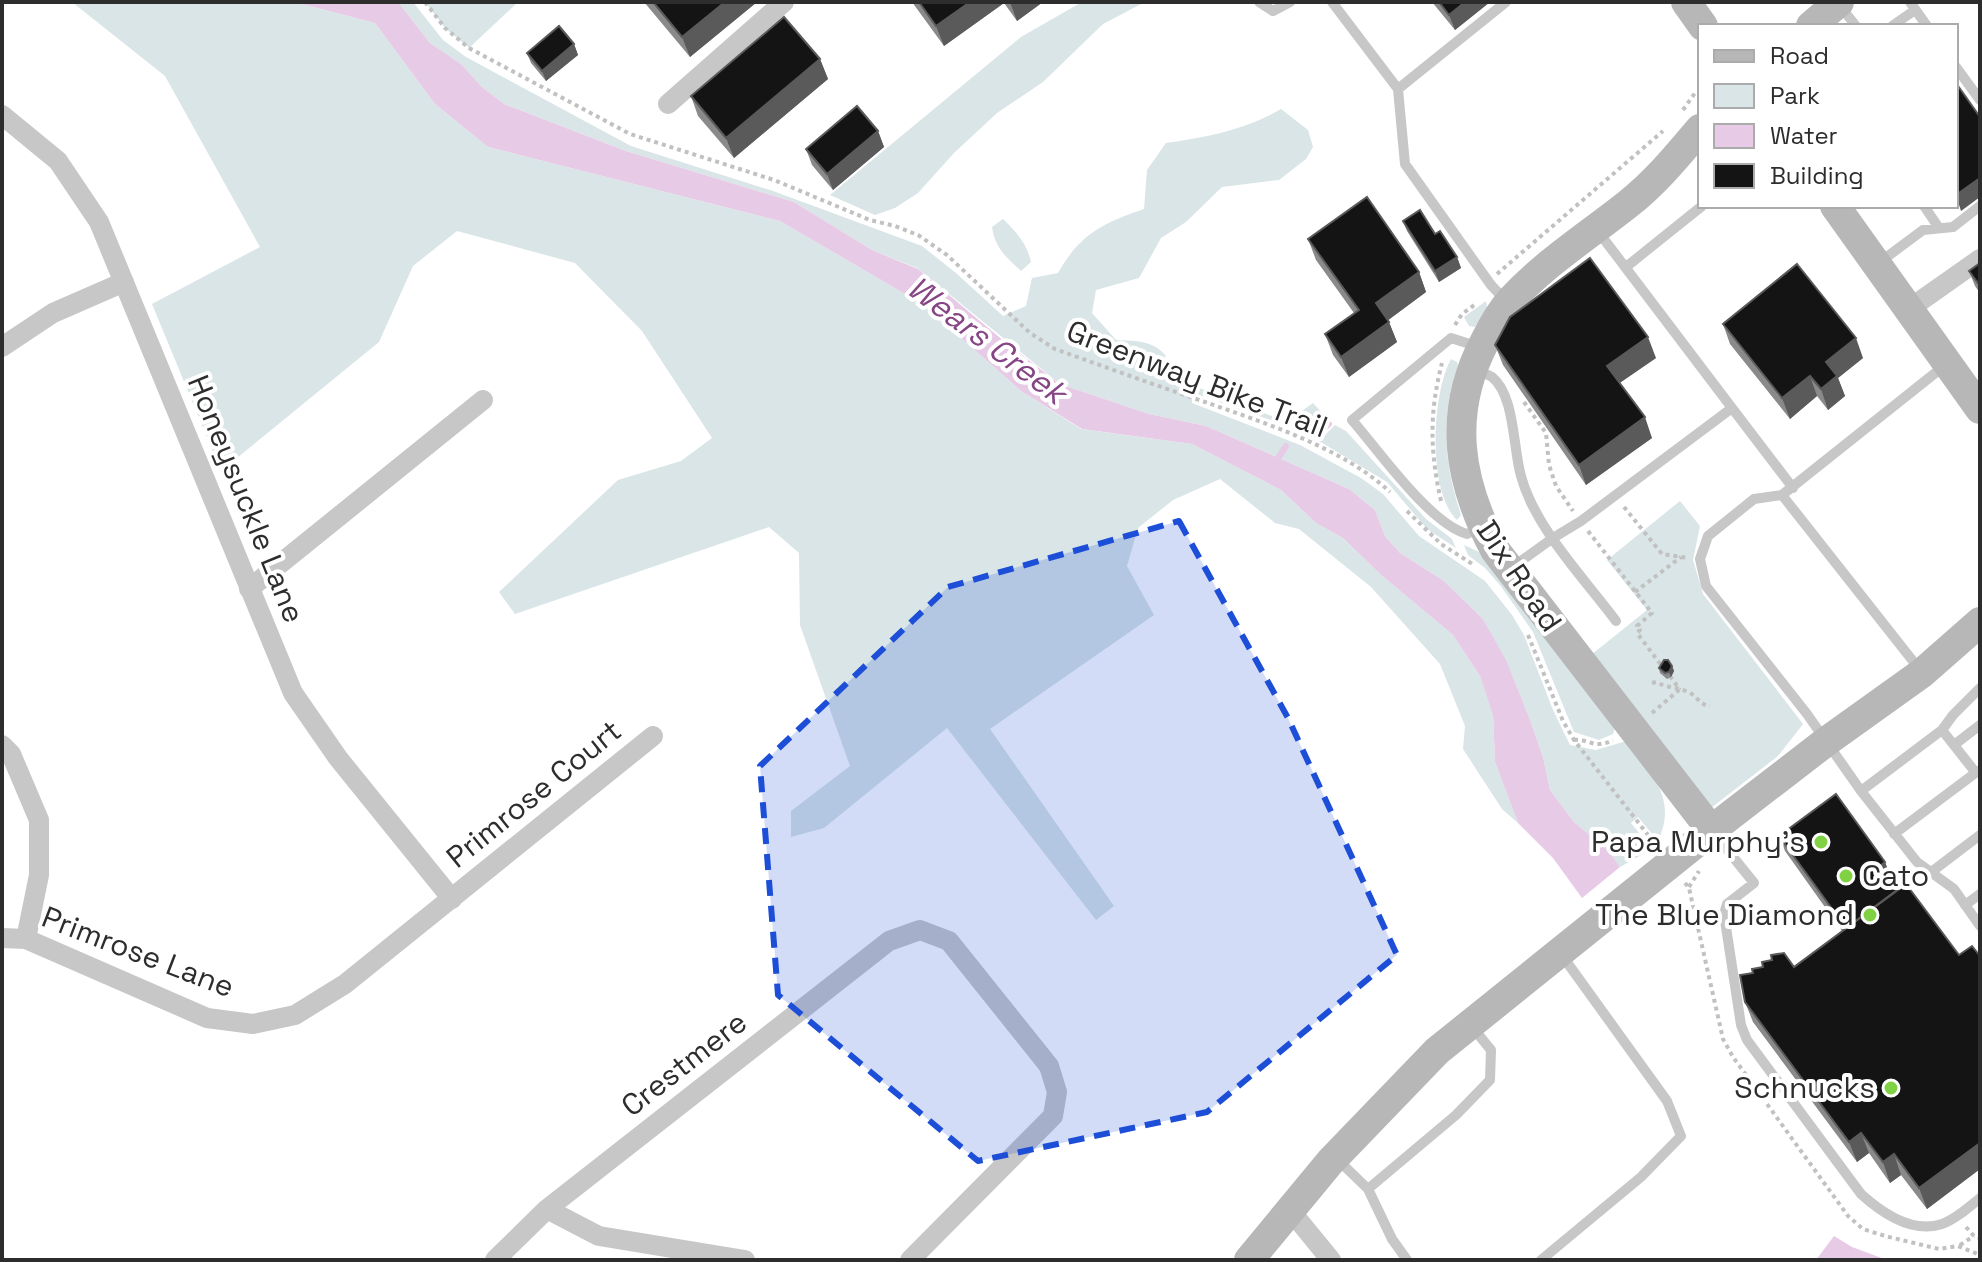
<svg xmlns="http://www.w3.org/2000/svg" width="1982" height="1262" viewBox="0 0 1982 1262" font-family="'Space Grotesk',sans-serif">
	<rect width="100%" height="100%" fill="#fff"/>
	<!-- green -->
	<path fill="#d9e5e6" d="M 72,2 L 294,2 L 375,23 L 435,104 L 488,147 L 780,221 L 924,305 L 1021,391 L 1081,429 L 1192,444 L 1281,490 L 1316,523 L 1343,538 L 1380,574 L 1453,635 L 1480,676 L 1493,714 L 1495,762 L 1518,823 L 1502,809 L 1463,749 L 1465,726 L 1440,664 L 1371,587 L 1299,529 L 1275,523 L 1220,479 L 1173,500 L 1138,528 L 1127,566 L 1154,615 L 990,729 L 1114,906 L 1096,920 L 947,728 L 824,828 L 791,837 L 791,811 L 850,766 L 800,625 L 799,553 L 769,527 L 515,614 L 499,592 L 618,480 L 681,461 L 712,438 L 642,331 L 575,263 L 457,231 L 413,266 L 379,342 L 221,471 L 152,304 L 260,247 L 165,76 Z
		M 398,2 L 413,2 L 443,40 L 466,57 L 631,146 L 773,191 L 922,246 L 956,273 L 1003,316 L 1026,306 L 1032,278 L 1058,273 C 1080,234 1103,223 1144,209 L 1147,170 L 1166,143 C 1207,137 1245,130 1281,109 L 1308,130 L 1313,147 L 1306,159 L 1279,180 L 1222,187 L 1186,222 L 1161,238 L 1139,278 L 1096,290 L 1092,313 L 1116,340 C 1136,341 1153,340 1166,356 L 1151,369 L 1274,417 L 1279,423 L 1191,392 L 1192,403 L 1300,445 L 1361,478 L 1383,494 L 1419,536 L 1485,581 L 1512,615 L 1524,635 L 1553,710 L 1570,745 L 1596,750 L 1626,741 C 1651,773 1678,798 1658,841 L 1638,817 L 1631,823 L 1652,849 L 1620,867 L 1609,851 L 1574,822 L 1550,790 L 1543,757 L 1530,720 L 1506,661 L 1483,619 L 1444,581 L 1400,553 L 1385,536 L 1375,510 L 1349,489 L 1206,426 L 1149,414 L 1060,384 L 917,268 L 872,250 L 794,202 L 626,151 L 504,104 L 482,87 L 461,64 L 430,43 Z
		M 425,2 L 518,2 L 469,48 L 445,28 Z
		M 1082,2 L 1145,2 L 1103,24 L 1043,82 L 997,113 L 954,153 L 918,193 L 895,208 L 875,215 L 830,195 L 1021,37 Z
		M 1003,219 C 1016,232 1027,243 1031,262 L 1021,271 C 1006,257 995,248 992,227 Z
		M 1486,301 L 1487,308 L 1475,327 L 1469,326 L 1464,317 Z
		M 1451,359 L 1457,362 L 1458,365 C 1440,418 1444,463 1461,515 L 1457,520 C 1427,492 1432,393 1451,359 Z
		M 1313,403 L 1327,418 C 1315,427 1306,424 1292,418 Z
		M 1335,425 L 1346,431 L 1426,519 L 1452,539 L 1456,548 L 1427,529 L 1387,482 L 1319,441 Z
		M 1680,501 L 1700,526 L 1693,560 L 1703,594 L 1803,724 L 1778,756 L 1711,808 L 1591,655 L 1647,610 L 1607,560 Z
		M 1464,545 L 1479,552 L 1615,727 L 1613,734 L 1599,740 L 1574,732 L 1533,632 L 1500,585 L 1485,568 L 1468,555 Z"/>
	<!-- water -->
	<path fill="#e7cae6" d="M 294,2 L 398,2 L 430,43 L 461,64 L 482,87 L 504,104 L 626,151 L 794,202 L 872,250 L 918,269 L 1005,342 L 1060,384 L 1149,414 L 1206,426 L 1349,489 L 1375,510 L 1385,536 L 1400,553 L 1444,581 L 1483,619 L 1506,660 L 1530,720 L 1543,757 L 1550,790 L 1574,822 L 1609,851 L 1620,867 L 1582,898 L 1553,858 L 1518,823 L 1495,762 L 1493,715 L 1480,676 L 1453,635 L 1380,574 L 1343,538 L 1316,523 L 1281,490 L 1192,444 L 1082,429 L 1021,391 L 924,305 L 780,221 L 488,147 L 435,104 L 375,23 Z
		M 1834,1236 L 1852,1247 L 1887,1260 L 1816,1260 Z"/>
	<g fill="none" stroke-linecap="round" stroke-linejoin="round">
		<!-- stream -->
		<path stroke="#e7cae6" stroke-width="6" d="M 1299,430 L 1321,431 L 1329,424
			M 1275,463 L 1286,446"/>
		<!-- path -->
		<path stroke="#c1c1c1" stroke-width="4" stroke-dasharray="4 4" stroke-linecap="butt" d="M 425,2 L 445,28 L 469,48 L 630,134 L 774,180 L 870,220 L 895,226 L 918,235 L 947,255 L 1030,333 L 1055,349 C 1105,367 1155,385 1205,402 C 1265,423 1343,448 1390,492
			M 1683,110 L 1695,93
			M 1497,274 L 1663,131
			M 1455,325 L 1462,314 L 1477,303
			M 1524,402 L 1546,433 L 1549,465 L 1556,486 L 1573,511
			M 1441,501 C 1430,452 1429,413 1442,363
			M 1624,507 L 1662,554 L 1688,558
			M 1407,511 L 1441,544 L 1474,565
			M 1588,531 L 1652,613 L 1637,626 L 1640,630 L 1637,633 L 1664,669
			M 1635,592 L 1681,557
			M 1528,635 L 1563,721 L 1574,740 L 1655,844
			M 1670,676 L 1680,690
			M 1652,683 L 1656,682 C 1667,688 1678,687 1688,692 C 1698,696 1699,705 1710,706
			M 1652,713 L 1679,690
			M 1574,740 C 1589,738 1593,750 1613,740
			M 1685,883 L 1689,888 L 1723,1039 L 1733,1057 L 1848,1216 L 1863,1229 L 1885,1236 L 1939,1249 L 1958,1246 L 1980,1255
			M 1689,887 L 1699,871
			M 1966,1227 L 1974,1236 L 1980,1238
			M 1960,1245 L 1974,1236"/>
		<!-- service -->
		<path stroke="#c7c7c7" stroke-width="10" d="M 1259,2 L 1273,11 L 1290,2
			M 1332,2 L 1398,89 L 1405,164 L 1491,285 L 1505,300
			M 1910,2 L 1927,26
			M 1840,6 L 1856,26
			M 1892,26 L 1915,10
			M 1956,67 L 1980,100
			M 1398,89 L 1506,2
			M 1924,206 L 1939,228
			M 1880,262 L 1923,230 L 1953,227 L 1980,206
			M 1626,267 L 1702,206
			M 1479,347 L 1451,338 L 1352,420 C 1379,451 1429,523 1467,534 L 1480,528
			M 1944,366 L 1782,495 L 1754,499 L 1708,536 L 1700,559 L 1706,586 L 1807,714 L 1861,791 L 1917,862 L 1954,889 L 1980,926
			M 1475,371 C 1479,372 1488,374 1492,377 C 1515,395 1513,449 1521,476 C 1535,528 1584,578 1616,621
			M 1732,408 L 1793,488
			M 1782,495 L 1920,670
			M 1514,566 L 1553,538 L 1581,521 L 1732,408 L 1597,230
			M 1942,730 L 1953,715 L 1980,688
			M 1954,745 L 1980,725
			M 1861,791 L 1942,730 L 1976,773
			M 1713,832 L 1754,883 L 1727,904 L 1724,914 L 1741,1025 L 1747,1040 L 1861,1194 C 1882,1213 1912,1234 1942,1224 C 1956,1219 1969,1207 1980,1198
			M 1894,834 L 1978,771
			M 1930,873 L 1980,835
			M 1965,905 L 1980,894
			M 1336,1158 L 1368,1189 L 1392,1239 L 1407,1260
			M 1368,1189 L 1456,1115 L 1490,1080 L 1491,1050 L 1473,1028
			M 1541,1260 L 1641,1177 L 1681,1136 L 1667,1101 L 1561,954"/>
		<!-- minor -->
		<path stroke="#c7c7c7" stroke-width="20" d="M 668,104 L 784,2
			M 2,115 L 58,161 L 99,222 L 293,693 L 338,758 L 452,899
			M 1909,309 L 1980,259
			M 2,347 L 53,313 L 124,282
			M 249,589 L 483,400
			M 2,745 L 11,754 L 39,820 L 39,875 L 26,939
			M 2,938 L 26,939 L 207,1018 L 253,1024 L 295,1015 L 345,984 L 653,736
			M 547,1209 L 599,1236 L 745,1260
			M 1290,1210 L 1331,1260
			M 495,1260 L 547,1209 L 889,941 L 920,930 L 949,941 L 1049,1066 L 1057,1092 L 1053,1116 L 910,1260"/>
		<!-- secondary -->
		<path stroke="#b7b7b7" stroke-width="30" d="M 1686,2 L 1703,26
			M 1811,26 L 1839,2
			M 1700,129 C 1677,156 1656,182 1628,204 C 1589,235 1545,263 1511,300 C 1500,312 1492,327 1485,341 C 1447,413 1458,481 1495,550 L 1712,831
			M 1835,206 L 1980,409
			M 1249,1260 L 1330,1162 L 1437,1051 L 1727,818 L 1827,741 L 1922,673 L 1980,622"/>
	</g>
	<!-- wall -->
	<path fill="#8a8a8a" d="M 644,2 L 757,2 L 690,57 Z
		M 912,2 L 1043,2 L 1017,21 L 1004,3 L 944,46 Z
		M 1432,2 L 1490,2 L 1455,30 Z
		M 574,44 L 578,55 L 546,81 L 531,63 L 527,53 Z
		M 820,59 L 828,79 L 734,158 L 698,116 L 691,96 Z
		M 878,131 L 884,147 L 833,190 L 812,165 L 806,149 Z
		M 1403,221 L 1435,234 L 1457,257 L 1461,268 L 1439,282 L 1407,231 Z
		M 1308,239 L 1419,272 L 1426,292 L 1388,320 L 1397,342 L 1349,377 L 1333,355 L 1325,334 L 1354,313 L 1316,260 Z
		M 1980,263 L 1980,293 L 1975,286 L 1969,271 Z
		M 1723,324 L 1863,358 L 1838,378 L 1845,396 L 1828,410 L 1817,396 L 1790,419 L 1730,344 Z
		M 1495,345 L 1656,358 L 1619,383 L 1652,438 L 1586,485 L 1503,365 Z
		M 1672,666 L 1674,671 L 1671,677 L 1667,679 L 1660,673 L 1659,668 Z
		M 1779,836 L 1885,862 L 1891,878 L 1889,879 L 1897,890 L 1959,955 L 1980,956 L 1980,1169 L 1927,1209 L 1901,1175 L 1890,1183 L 1869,1153 L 1857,1162 L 1753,1022 L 1745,1002 L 1842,931 L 1785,851 Z"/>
	<!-- shaded-wall -->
	<path fill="#5a5a5a" d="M 725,2 L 757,2 L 690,57 L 682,37 Z
		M 970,2 L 1004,2 L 1004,3 L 944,46 L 936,26 Z
		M 1010,2 L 1043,2 L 1017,21 Z
		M 1465,2 L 1490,2 L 1455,30 L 1449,15 Z
		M 574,44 L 578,55 L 546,81 L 542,71 Z
		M 820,59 L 828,79 L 734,158 L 726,138 Z
		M 878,131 L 884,147 L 833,190 L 827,174 Z
		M 1980,178 L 1980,197 L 1961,211 L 1956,195 Z
		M 1457,257 L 1461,268 L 1439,282 L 1435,271 Z
		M 1419,272 L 1426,292 L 1383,324 L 1376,303 Z
		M 1389,322 L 1397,342 L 1349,377 L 1341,357 Z
		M 1648,337 L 1656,358 L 1614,387 L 1607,366 Z
		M 1856,338 L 1863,358 L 1838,378 L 1845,396 L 1828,410 L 1821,389 L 1826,362 Z
		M 1810,376 L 1817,396 L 1790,419 L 1782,398 Z
		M 1645,417 L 1652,438 L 1586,485 L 1579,465 Z
		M 1672,666 L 1674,671 L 1671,677 L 1669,672 Z
		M 1885,862 L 1891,878 L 1885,882 L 1880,866 Z
		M 1861,1133 L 1869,1153 L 1857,1162 L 1849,1142 Z
		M 1980,1143 L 1980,1169 L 1927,1209 L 1919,1188 Z
		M 1894,1154 L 1901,1175 L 1890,1183 L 1883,1162 Z"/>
	<!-- building -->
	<path fill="#141414" stroke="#5a5a5a" stroke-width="2" d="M 653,2 L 725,2 L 682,37 Z
		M 919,2 L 970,2 L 936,26 Z
		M 1439,2 L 1465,2 L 1449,15 Z
		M 784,17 L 820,59 L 726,138 L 691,96 Z
		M 559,26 L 574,44 L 542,71 L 527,53 Z
		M 1956,83 L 1980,117 L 1980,178 L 1956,195 Z
		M 857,106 L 878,131 L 827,174 L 806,149 Z
		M 1367,197 L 1419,272 L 1376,303 L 1389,322 L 1341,357 L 1325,334 L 1359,310 L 1308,239 Z
		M 1420,210 L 1435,234 L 1440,231 L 1457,257 L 1435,271 L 1403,221 Z
		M 1590,258 L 1648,337 L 1607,366 L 1645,417 L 1579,465 L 1495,345 L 1510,317 Z
		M 1980,263 L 1980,286 L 1969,271 Z
		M 1797,264 L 1856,338 L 1826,362 L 1837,376 L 1821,389 L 1810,376 L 1782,398 L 1723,324 Z
		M 1664,660 L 1668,660 L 1672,666 L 1669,672 L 1665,673 L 1659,668 Z
		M 1836,794 L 1885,862 L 1880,866 L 1897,890 L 1846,928 L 1779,836 Z
		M 1906,884 L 1959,955 L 1972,946 L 1980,956 L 1980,1143 L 1919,1188 L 1894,1154 L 1883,1162 L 1861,1133 L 1849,1142 L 1745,1002 L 1740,975 L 1753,973 L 1752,969 L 1763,967 L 1762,962 L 1772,960 L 1771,955 L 1784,953 L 1794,967 Z"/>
	<!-- marked area -->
	<path fill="#1d4ed8" fill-opacity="0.2" stroke="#1d4ed8" stroke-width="6" stroke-dasharray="16 10" stroke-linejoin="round" d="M 1179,521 L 1288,718 L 1397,955 L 1207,1112 L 978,1161 L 778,995 L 760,766 L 948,587 Z"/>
	<!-- markers -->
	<g fill="#80d143" stroke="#fff" stroke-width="3">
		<circle cx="1821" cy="842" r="8"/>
		<circle cx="1846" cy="876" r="8"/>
		<circle cx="1870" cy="915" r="8"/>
		<circle cx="1891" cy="1088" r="8"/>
	</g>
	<g text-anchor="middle" stroke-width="8" stroke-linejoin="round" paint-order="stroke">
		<!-- street labels -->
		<g font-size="30" fill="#2d2d2d" stroke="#fff">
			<text transform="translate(1197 379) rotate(21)" y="10">Greenway Bike Trail</text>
			<text transform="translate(246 499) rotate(68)" y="10">Honeysuckle Lane</text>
			<text transform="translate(1519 576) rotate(56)" y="10">Dix Road</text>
			<text transform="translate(534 794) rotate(-39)" y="10">Primrose Court</text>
			<text transform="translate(138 952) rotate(21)" y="10">Primrose Lane</text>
			<text transform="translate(684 1064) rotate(-38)" y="10">Crestmere</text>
		</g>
		<!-- poi labels -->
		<g font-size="30" fill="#2d2d2d" stroke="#fff" text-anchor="end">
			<text x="1805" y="852">Papa Murphy's</text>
			<text x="1862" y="886" text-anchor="start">Cato</text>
			<text x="1854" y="925">The Blue Diamond</text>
			<text x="1875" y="1098">Schnucks</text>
		</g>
		<!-- water labels -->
		<g font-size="32" font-style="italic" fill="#864584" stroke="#fff">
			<text transform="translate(987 340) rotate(37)" y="11">Wears Creek</text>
		</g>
	</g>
	<!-- border -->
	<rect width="1982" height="1262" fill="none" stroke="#2d2d2d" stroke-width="8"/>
	<!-- legend -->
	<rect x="1698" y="24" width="260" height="184" fill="#ffffff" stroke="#ababab" stroke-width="2"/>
	<rect x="1714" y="50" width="40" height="12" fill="#b7b7b7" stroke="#ababab" stroke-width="2"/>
	<text x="1770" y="64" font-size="24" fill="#2d2d2d">Road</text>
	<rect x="1714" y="84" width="40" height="24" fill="#d9e5e6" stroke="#ababab" stroke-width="2"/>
	<text x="1770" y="104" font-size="24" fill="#2d2d2d">Park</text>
	<rect x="1714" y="124" width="40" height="24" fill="#e7cae6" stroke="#ababab" stroke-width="2"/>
	<text x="1770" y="144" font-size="24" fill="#2d2d2d">Water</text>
	<rect x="1714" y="164" width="40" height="24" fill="#141414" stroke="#ababab" stroke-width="2"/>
	<text x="1770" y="184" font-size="24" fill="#2d2d2d">Building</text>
</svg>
